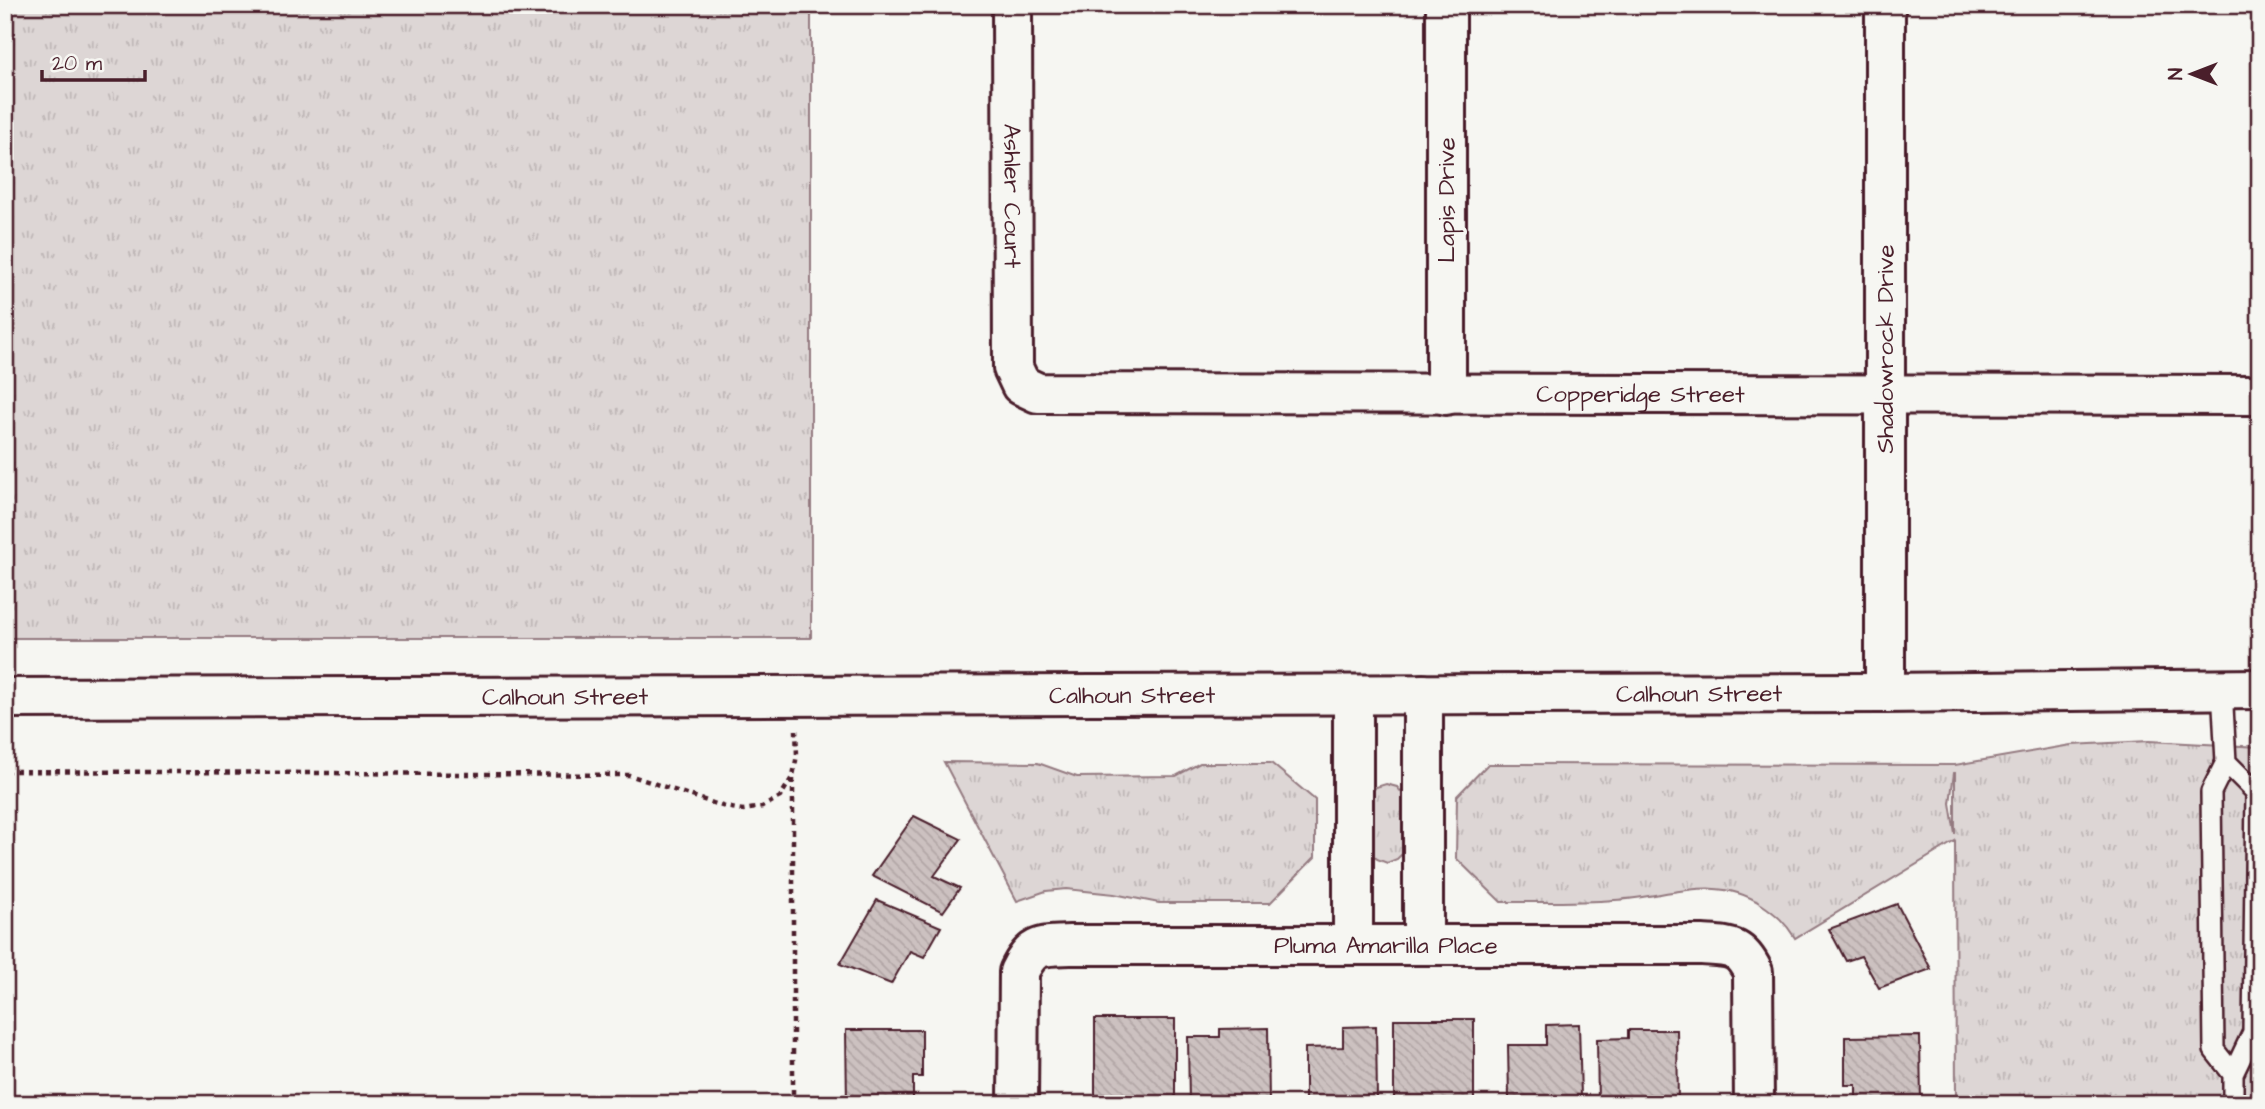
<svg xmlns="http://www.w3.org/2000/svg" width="2265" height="1109" viewBox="0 0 2265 1109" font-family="'Architects Daughter',sans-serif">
	<defs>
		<pattern id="grass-tufts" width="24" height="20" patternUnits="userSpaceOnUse" patternTransform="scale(1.75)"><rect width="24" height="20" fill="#ddd6d5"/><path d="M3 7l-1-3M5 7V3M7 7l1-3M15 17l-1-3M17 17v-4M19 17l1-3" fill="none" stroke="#bfb7b7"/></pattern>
		<pattern id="building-back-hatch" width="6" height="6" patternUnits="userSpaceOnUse" patternTransform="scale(1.75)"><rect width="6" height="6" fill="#ccc1c0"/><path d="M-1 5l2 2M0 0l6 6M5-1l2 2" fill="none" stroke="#b1a5a5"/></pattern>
	</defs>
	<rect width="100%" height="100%" fill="#f6f6f2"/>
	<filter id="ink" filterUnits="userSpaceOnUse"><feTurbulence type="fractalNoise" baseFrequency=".0143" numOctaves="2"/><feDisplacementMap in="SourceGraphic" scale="14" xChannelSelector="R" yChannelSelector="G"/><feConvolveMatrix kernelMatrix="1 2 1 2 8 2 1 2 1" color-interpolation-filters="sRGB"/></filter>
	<g filter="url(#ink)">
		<!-- grass -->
		<path fill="url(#grass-tufts)" stroke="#947a80" stroke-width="2" fill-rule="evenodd" d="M 5,5 L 811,5 L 811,638 L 5,638 Z
			M 2149,741 L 2260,747 L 2260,1104 L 1956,1104 L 1955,841 L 1795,938 C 1786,923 1776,914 1761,904 C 1715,873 1665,898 1615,900 C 1577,903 1539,902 1501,902 L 1456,858 L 1457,796 L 1488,764 L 1955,765 L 2071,745 ZM 1954,773 L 1955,773 L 1955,834 L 1950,803 Z
			M 944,762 L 1038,763 L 1077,777 L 1176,776 L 1200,763 L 1271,763 L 1315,800 L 1315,857 L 1270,903 L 1159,903 L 1114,894 L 1066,889 L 1046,891 L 1017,901 Z
			M 1386,784 L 1397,787 L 1403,794 L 1404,852 L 1397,859 L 1387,863 L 1377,859 L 1370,852 L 1370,795 L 1376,787 Z"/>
		<!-- building -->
		<path fill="url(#building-back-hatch)" stroke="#4a1f2b" stroke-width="2" d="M 914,816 L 961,839 L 934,876 L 960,888 L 943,912 L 872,876 Z
			M 877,900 L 941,927 L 924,957 L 910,951 L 891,984 L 840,964 Z
			M 1897,904 L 1931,969 L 1879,988 L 1861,956 L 1846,961 L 1829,929 Z
			M 1095,1019 L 1175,1019 L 1175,1104 L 1095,1104 Z
			M 1394,1019 L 1474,1019 L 1474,1104 L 1394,1104 Z
			M 1579,1024 L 1581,1097 L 1509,1098 L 1508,1045 L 1546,1045 L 1546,1025 Z
			M 1376,1026 L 1377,1099 L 1305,1100 L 1305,1048 L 1343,1047 L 1343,1027 Z
			M 1268,1028 L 1269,1104 L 1189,1104 L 1188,1037 L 1220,1037 L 1220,1029 Z
			M 846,1030 L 922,1030 L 922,1077 L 913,1077 L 913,1104 L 847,1104 Z
			M 1628,1030 L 1677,1030 L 1678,1104 L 1598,1104 L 1597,1039 L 1628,1038 Z
			M 1920,1036 L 1921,1104 L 1856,1104 L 1856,1085 L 1845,1085 L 1845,1037 Z"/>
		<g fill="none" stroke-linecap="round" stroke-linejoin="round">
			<!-- service casing -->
			<g stroke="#4a1f2b" stroke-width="24">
				<path id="service" d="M 2222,688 L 2226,762 L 2211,792 L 2214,1050 L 2233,1074
					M 2226,762 L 2256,792 L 2253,1032 L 2233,1074 L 2233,1104"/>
			</g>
			<!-- minor casing -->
			<g stroke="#4a1f2b" stroke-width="44">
				<g id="minor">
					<path id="s1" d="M 1012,5 L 1013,368 L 1021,385 L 1038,393 L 2260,395"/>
					<path d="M 1446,5 L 1446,395"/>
					<path d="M 1885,5 L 1885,693"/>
					<path d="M 1423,694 L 1423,945"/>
					<path d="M 1353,695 L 1353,945"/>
					<path id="s2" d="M 1018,1104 L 1019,972 C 1032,944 1041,946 1070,945 L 1702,945 C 1730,947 1740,945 1753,972 L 1754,1104"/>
				</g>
			</g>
			<!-- tertiary casing -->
			<g stroke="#4a1f2b" stroke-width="44">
				<g id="tertiary">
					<path id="s3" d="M 5,698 L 1885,693 L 2260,689"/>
				</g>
			</g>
			<!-- path -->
			<path stroke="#4a1f2b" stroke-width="4.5" stroke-dasharray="5 5" stroke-linecap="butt" d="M 5,771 L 629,775 L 725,807 L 743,810 L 762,807 L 780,797 L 793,776
				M 793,1104 L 793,776 L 797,755 L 796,730"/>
			<!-- service -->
			<use href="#service" stroke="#f6f6f2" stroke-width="19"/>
			<!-- minor -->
			<use href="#minor" stroke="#f6f6f2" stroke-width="38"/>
			<!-- tertiary -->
			<use href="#tertiary" stroke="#f6f6f2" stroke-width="38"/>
		</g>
	</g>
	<g text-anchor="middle" stroke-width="7" stroke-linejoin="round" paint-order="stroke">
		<!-- street labels -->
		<g font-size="24" fill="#4a1f2b" stroke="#f6f6f2">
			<text dy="8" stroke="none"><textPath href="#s1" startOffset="191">Ashler Court</textPath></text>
			<text transform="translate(1446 200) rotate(-90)" y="8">Lapis Drive</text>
			<text transform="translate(1885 349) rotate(-90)" y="8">Shadowrock Drive</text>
			<text dy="8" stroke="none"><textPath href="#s1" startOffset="1003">Copperidge Street</textPath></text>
			<text dy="8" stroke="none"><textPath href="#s3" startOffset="1694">Calhoun Street</textPath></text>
			<text dy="8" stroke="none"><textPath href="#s3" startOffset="1127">Calhoun Street</textPath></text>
			<text dy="8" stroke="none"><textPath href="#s3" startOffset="560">Calhoun Street</textPath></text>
			<text dy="8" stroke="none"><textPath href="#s2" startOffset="511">Pluma Amarilla Place</textPath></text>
		</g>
	</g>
	<!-- margin -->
	<rect width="2265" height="1109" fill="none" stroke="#f6f6f2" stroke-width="28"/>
	<rect x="14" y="14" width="2237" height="1081" fill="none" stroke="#4a1f2b" stroke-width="2.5" filter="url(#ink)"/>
	<!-- north arrow -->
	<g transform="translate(2192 74) rotate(270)" stroke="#f6f6f2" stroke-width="5" paint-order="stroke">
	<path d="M0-5L12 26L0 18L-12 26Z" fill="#4a1f2b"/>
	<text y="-10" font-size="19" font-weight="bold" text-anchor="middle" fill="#4a1f2b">N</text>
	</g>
	<!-- scale -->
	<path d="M42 70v10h103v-10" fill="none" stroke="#4a1f2b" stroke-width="3.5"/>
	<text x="52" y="70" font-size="21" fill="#4a1f2b" stroke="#f6f6f2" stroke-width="5" paint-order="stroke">20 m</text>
</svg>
